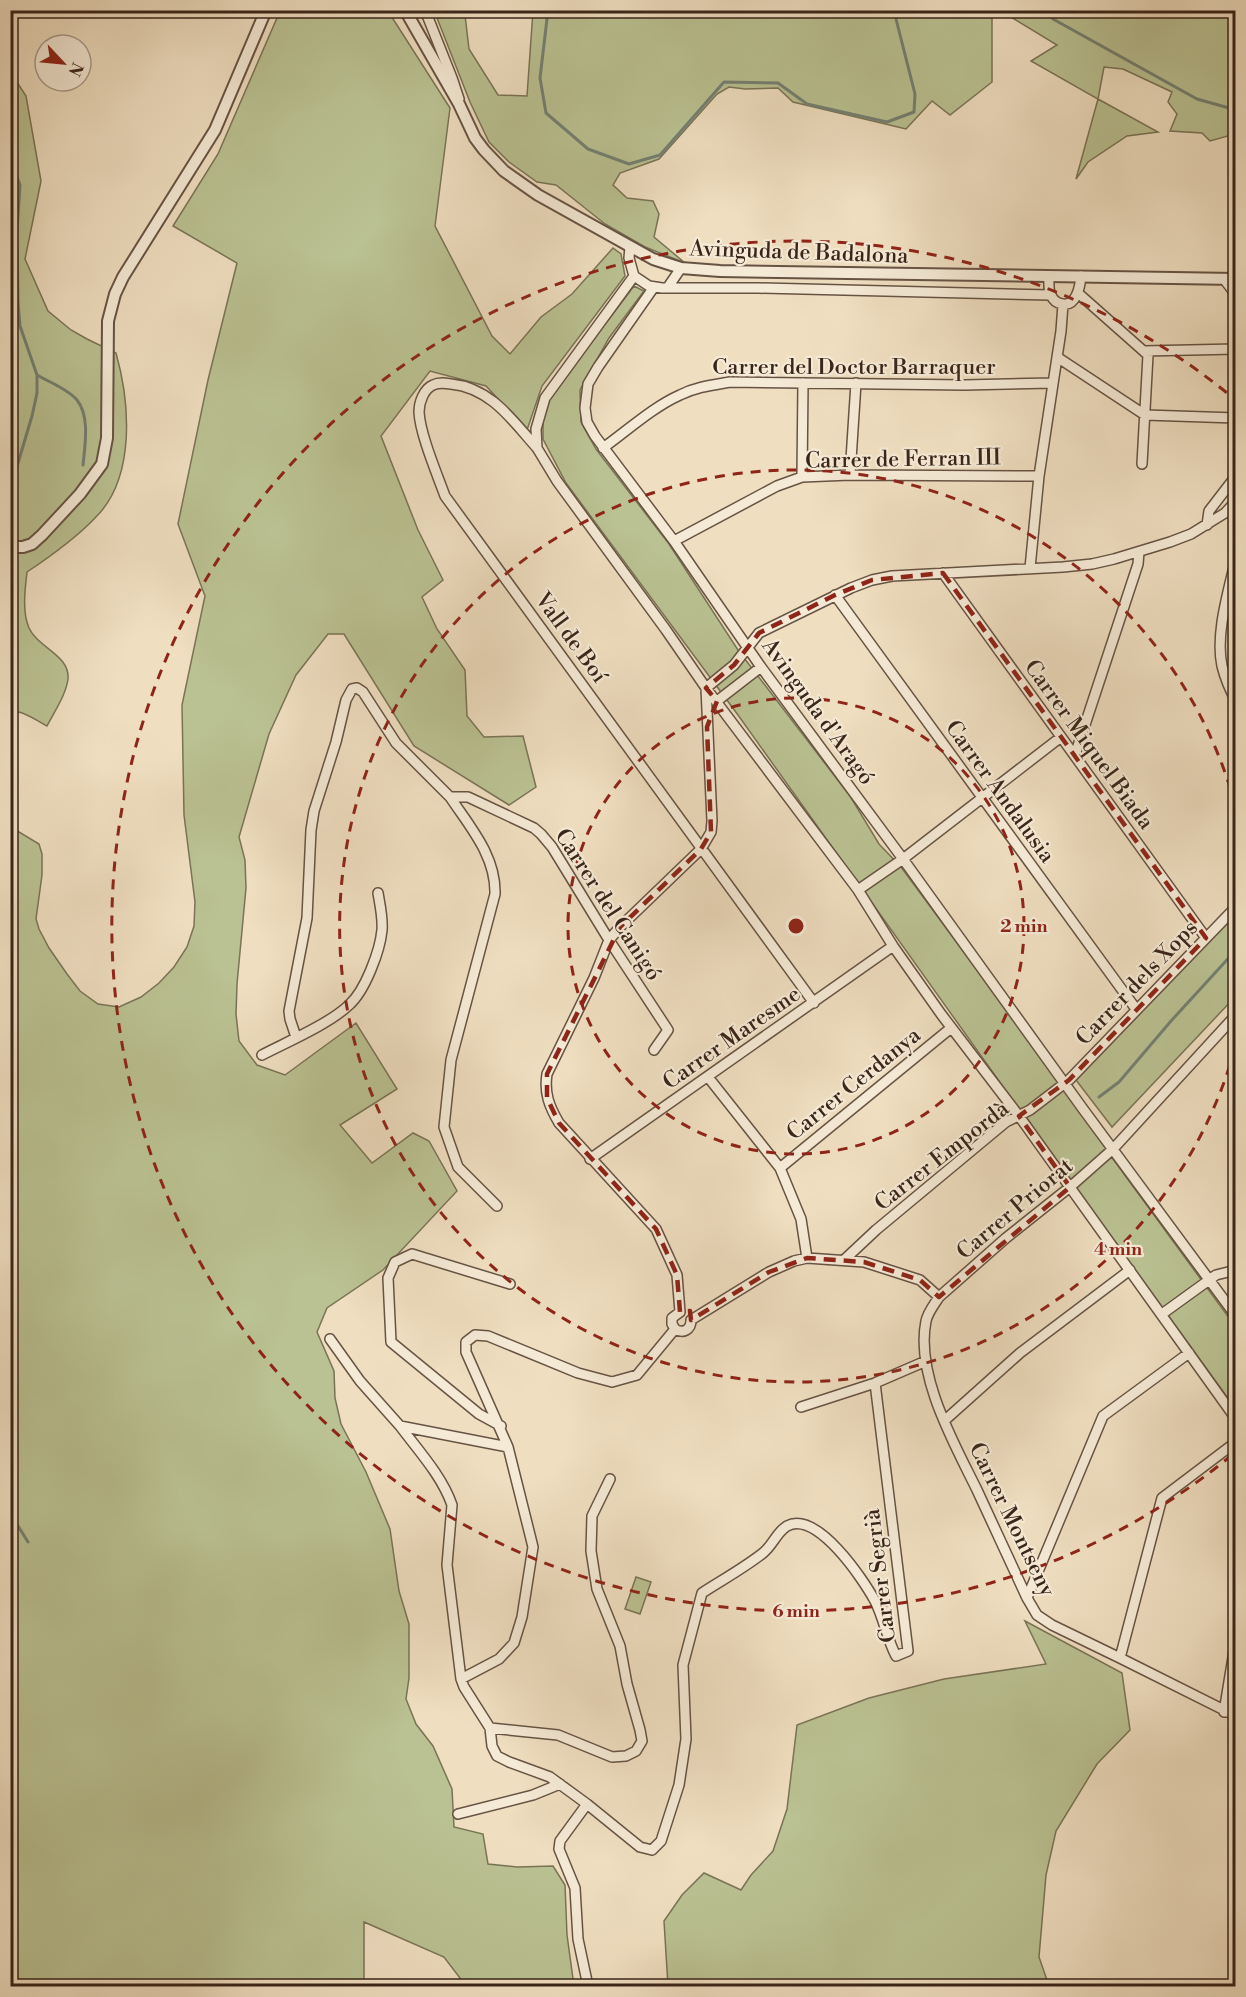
<svg xmlns="http://www.w3.org/2000/svg" width="1246" height="1997" viewBox="0 0 1246 1997" font-family="'Libre Bodoni',serif">
	<rect width="100%" height="100%" fill="#efdec0"/>
	<filter id="stains"><feTurbulence type="fractalNoise" baseFrequency=".00333" numOctaves="4"/><feColorMatrix values="0 0 0 0 .2 0 0 0 0 .09 0 0 0 0 .02 0 0 0 .5 -.17"/></filter>
	<radialGradient id="worn" r=".72"><stop offset=".6" stop-color="#630" stop-opacity="0"/><stop offset="1" stop-color="#630" stop-opacity=".3"/></radialGradient>
	<!-- green -->
	<path fill="#bac192" stroke="#7a7356" stroke-width="1.5" d="M 280,11 L 388,11 L 450,108 L 435,226 L 492,336 L 510,354 L 541,317 L 572,294 L 613,248 L 621,254 L 625,276 L 542,386 L 527,430 L 486,386 L 430,371 L 381,436 L 418,530 L 443,580 L 422,597 L 437,629 L 465,670 L 467,716 L 484,737 L 523,736 L 536,787 L 509,805 L 414,746 L 344,634 L 328,634 L 296,675 L 269,734 L 239,837 L 245,860 L 246,888 L 237,984 L 236,1014 L 239,1041 L 257,1065 L 285,1075 L 356,1023 L 397,1089 L 340,1125 L 372,1163 L 413,1133 L 429,1141 L 457,1191 L 383,1270 L 327,1308 L 317,1332 L 334,1371 L 335,1398 L 341,1424 L 366,1472 L 390,1529 L 399,1591 L 409,1624 L 409,1678 L 406,1699 L 416,1724 L 433,1746 L 452,1789 L 454,1827 L 483,1834 L 488,1864 L 517,1867 L 553,1866 L 565,1885 L 567,1935 L 574,1986 L 466,1986 L 444,1957 L 364,1922 L 364,1986 L 11,1986 L 11,827 L 39,844 L 42,854 L 42,875 L 36,919 L 39,929 L 49,948 L 67,974 L 80,991 L 98,1004 L 119,1007 L 141,997 L 159,983 L 174,967 L 187,947 L 194,926 L 195,902 L 184,815 L 182,705 L 205,596 L 178,524 L 208,380 L 237,263 L 173,226 L 218,154 Z
		M 533,11 L 972,11 L 992,15 L 992,82 L 950,115 L 932,101 L 906,129 L 793,102 L 778,88 L 745,89 L 729,87 L 717,94 L 659,159 L 620,173 L 613,185 L 627,198 L 653,201 L 659,214 L 654,237 L 685,263 L 645,247 L 605,224 L 556,185 L 537,182 L 509,162 L 489,142 L 470,102 L 437,18 L 465,15 L 469,49 L 498,95 L 527,96 Z
		M 1015,11 L 1235,11 L 1235,134 L 1210,141 L 1202,133 L 1170,131 L 1177,114 L 1168,102 L 1172,92 L 1123,69 L 1104,67 L 1098,99 L 1158,132 L 1127,136 L 1088,162 L 1076,179 L 1098,99 L 1031,61 L 1057,45 L 1011,17 Z
		M 11,73 L 26,96 L 41,181 L 25,259 L 48,311 L 71,330 L 87,339 L 116,353 C 130,403 136,478 95,518 C 75,539 51,556 27,572 C 25,589 22,612 29,628 C 38,648 70,655 68,679 C 66,695 54,712 47,726 C 37,721 30,715 19,712 L 11,721 Z
		M 634,286 L 644,291 L 609,338 L 580,390 L 581,422 L 596,449 L 669,544 L 738,650 L 850,796 L 879,844 L 901,867 L 1081,1111 L 1113,1159 L 1235,1326 L 1235,1408 L 1039,1137 L 738,715 L 566,483 L 543,439 L 543,416 L 550,397 Z
		M 1235,915 L 1235,997 L 1112,1127 L 1076,1080 Z
		M 636,1577 L 651,1582 L 640,1614 L 625,1609 Z
		M 1025,1621 L 1122,1673 L 1130,1730 L 1097,1764 L 1056,1831 L 1046,1875 L 1039,1957 L 1049,1986 L 668,1986 L 664,1921 L 682,1895 L 704,1873 L 741,1890 L 751,1875 L 773,1851 L 787,1809 L 797,1725 L 869,1698 L 944,1679 L 1046,1664 Z"/>
	<g fill="none" stroke-linecap="round" stroke-linejoin="round">
		<!-- stream -->
		<path stroke="#748072" stroke-width="3" d="M 545,10 L 547,19 L 540,78 L 546,113 L 588,149 L 629,164 L 660,155 L 724,82 L 778,83 L 807,104 L 887,122 L 914,112 L 915,94 L 896,19 L 898,10
			M 1043,10 L 1053,19 L 1197,99 L 1229,108 L 1236,107
			M 10,160 L 20,185 L 17,232 L 18,303 L 20,326 L 37,375 L 37,393 L 32,416 L 10,490
			M 37,375 C 49,382 68,389 77,400 C 90,416 85,445 83,465
			M 1099,1097 L 1119,1082 L 1171,1021 L 1236,950
			M 10,1513 L 28,1542"/>
		<!-- minor casing -->
		<g stroke="#675344" stroke-width="12">
			<path id="minor" d="M 425,10 L 452,78 L 459,99
				M 630,247 L 629,258 L 634,276 L 545,398 L 536,429 L 537,448 L 557,481 L 666,630 L 706,688 L 858,890 L 893,946 L 941,1014 L 1019,1116 L 1236,1419
				M 634,276 L 649,286 L 662,288 L 758,288 L 1050,295
				M 1049,276 C 1049,282 1048,290 1051,295 C 1053,300 1057,303 1062,304 C 1076,307 1080,287 1081,276
				M 1224,279 L 1236,295
				M 654,287 L 598,367 L 588,384 L 585,408 L 587,422 L 595,436 L 674,541 L 761,667 L 903,859 L 1083,1109 L 1236,1316
				M 668,287 L 681,268
				M 1078,293 L 1148,355 L 1142,464
				M 1144,351 L 1236,349
				M 1057,357 L 1145,415 L 1236,418
				M 537,448 C 512,420 491,388 451,384 C 445,383 439,382 433,385 C 424,389 419,402 419,412 C 420,434 437,474 445,496 L 814,1003
				M 603,448 C 628,430 653,407 680,395 C 696,387 713,385 730,382 L 965,385 L 1052,383
				M 850,475 L 856,383
				M 802,477 L 803,383
				M 1207,525 L 1209,511 L 1236,476
				M 674,541 L 777,486 L 802,477 L 850,475 L 1039,476
				M 1236,558 C 1229,590 1215,633 1222,666 C 1225,678 1230,690 1236,701
				M 1030,568 L 1039,476 L 1061,331 L 1063,304
				M 943,573 L 1206,938
				M 835,595 L 1136,1009
				M 706,688 L 734,665 L 759,633 L 851,588 L 872,580 L 892,576 L 1063,567 L 1092,564 L 1114,559 L 1170,542 L 1191,534 L 1225,513 L 1236,501
				M 717,701 L 761,667
				M 1075,755 L 1138,564 L 1139,552
				M 450,797 C 470,827 496,856 495,894 L 451,1060 L 444,1127 L 458,1167 L 497,1206
				M 858,890 L 903,859 L 1061,737
				M 1236,1015 L 1113,1149 L 1070,1187 L 1006,1238 L 939,1297 C 934,1305 928,1312 926,1321 C 915,1375 954,1443 977,1490 C 994,1526 1010,1562 1027,1598 L 1037,1615 L 1052,1625 L 1120,1658 L 1236,1716
				M 296,1037 L 290,1019 L 289,1011 L 307,918 L 311,830 L 314,811 L 336,742 L 346,700 L 352,689 L 357,688 L 363,692 L 396,743 L 450,797 L 468,797 L 534,828 L 541,834 L 552,847 L 609,940 L 668,1030 L 654,1050
				M 262,1055 C 287,1042 329,1024 349,1005 C 365,991 380,951 382,930 C 383,918 380,905 378,893
				M 708,1077 L 780,1168 L 801,1219 L 807,1258
				M 590,1159 L 893,946
				M 780,1168 L 951,1028
				M 844,1260 L 876,1230 L 1006,1122 L 1030,1110 L 1069,1080 L 1236,907
				M 680,1312 L 677,1275 L 656,1229 L 559,1123 C 549,1106 544,1093 547,1074 L 594,978 L 609,940 L 620,927 L 701,849 L 711,832 L 712,821 L 706,688
				M 1162,1314 L 1216,1275 L 1236,1270
				M 691,1320 L 769,1272 L 794,1261 L 807,1258 L 864,1262 L 920,1280 L 939,1297
				M 675,1329 C 683,1334 691,1330 691,1320
				M 675,1329 L 672,1324 L 672,1318 L 680,1312
				M 330,1339 L 360,1381 L 400,1426 L 508,1447
				M 801,1407 L 875,1383 L 926,1361
				M 944,1421 L 1020,1353 L 1130,1270
				M 400,1426 C 418,1450 442,1476 452,1505 L 447,1565 L 461,1679 L 464,1687 L 490,1728 L 492,1746 L 497,1756 L 509,1762 L 550,1777 L 587,1804 L 640,1847 L 652,1850 L 661,1841 L 679,1785 L 686,1739 L 683,1665 L 702,1593 C 722,1580 744,1568 763,1553 C 773,1545 776,1533 787,1526 C 817,1510 863,1579 875,1601 C 884,1619 887,1639 896,1656 L 908,1651 L 875,1383
				M 501,1426 L 479,1414 L 391,1342 L 388,1278 L 395,1262 L 412,1254 L 510,1284
				M 1027,1598 L 1103,1416 L 1189,1353
				M 1120,1658 L 1162,1498 L 1236,1442
				M 461,1679 L 499,1659 L 514,1643 L 522,1617 L 533,1547 L 508,1447 L 466,1352 L 466,1342 L 475,1335 L 488,1336 L 578,1373 L 612,1382 L 637,1375 L 675,1329
				M 1224,1712 L 1236,1639
				M 490,1728 L 558,1735 L 612,1757 L 626,1756 L 636,1751 L 642,1741 L 640,1730 L 627,1684 L 620,1646 L 597,1589 L 591,1551 L 592,1516 L 610,1479
				M 587,1804 L 560,1841 L 559,1849 L 575,1888 L 578,1939 L 588,1986
				M 458,1814 L 533,1795 L 560,1784"/>
		</g>
		<!-- tertiary casing -->
		<g stroke="#675344" stroke-width="14">
			<path id="tertiary" d="M 405,10 L 459,104 L 475,138 L 484,150 L 504,171 L 538,195 L 653,259 L 681,268 L 720,271 L 1236,279
				M 10,547 L 23,547 L 32,544 L 42,535 L 80,494 L 102,464 L 107,438 L 108,321 L 115,294 L 123,277 L 215,130 L 266,10"/>
		</g>
		<!-- minor -->
		<use href="#minor" stroke="#f5ead6" stroke-width="9"/>
		<!-- tertiary -->
		<use href="#tertiary" stroke="#f5ead6" stroke-width="10"/>
	</g>
	<!-- marked area -->
	<path fill="none" stroke="#8f2418" stroke-width="4.5" stroke-dasharray="12 8" stroke-linejoin="round" d="M 943,573 L 1206,938 L 1069,1080 L 1019,1116 L 1070,1187 L 939,1297 L 920,1280 L 864,1262 L 807,1258 L 769,1272 L 691,1320 L 690,1311 L 680,1312 L 677,1275 L 656,1229 L 559,1123 L 547,1098 L 547,1074 L 620,927 L 701,849 L 711,832 L 707,727 L 717,701 L 706,688 L 734,665 L 759,633 L 835,595 L 872,580 Z"/>
	<!-- distance rings -->
	<g fill="none" stroke="#8f2418" stroke-width="3" stroke-dasharray="10 8">
		<circle cx="796" cy="926" r="228"/>
		<path d="M1235 1048A456 456 0 1 1 1235 804"/>
		<path d="M1232 1455A685 685 0 1 1 1232 397"/>
	</g>
	<g text-anchor="middle" stroke-width="4.5" stroke-linejoin="round" paint-order="stroke">
		<!-- street labels -->
		<g font-size="22" fill="#3a251a" stroke="#f5ead6">
			<text transform="translate(799 251) rotate(2)" y="8">Avinguda de Badalona</text>
			<text x="854" y="374">Carrer del Doctor Barraquer</text>
			<text transform="translate(903 458) rotate(-1)" y="8">Carrer de Ferran III</text>
			<text transform="translate(572 637) rotate(54)" y="8">Vall de Boí</text>
			<text transform="translate(819 711) rotate(54)" y="8">Avinguda d'Aragó</text>
			<text transform="translate(1090 744) rotate(54)" y="8">Carrer Miquel Biada</text>
			<text transform="translate(1001 791) rotate(54)" y="8">Carrer Andalusia</text>
			<text transform="translate(609 904) rotate(57)" y="8">Carrer del Canigó</text>
			<text transform="translate(1136 982) rotate(-46)" y="8">Carrer dels Xops</text>
			<text transform="translate(731 1037) rotate(-35)" y="8">Carrer Maresme</text>
			<text transform="translate(853 1083) rotate(-39)" y="8">Carrer Cerdanya</text>
			<text transform="translate(941 1155) rotate(-38)" y="8">Carrer Empordà</text>
			<text transform="translate(1014 1208) rotate(-40)" y="8">Carrer Priorat</text>
			<text transform="translate(1013 1519) rotate(64)" y="8">Carrer Montseny</text>
			<text transform="translate(879 1576) rotate(-97)" y="8">Carrer Segrià</text>
		</g>
	</g>
	<circle cx="796" cy="926" r="9" fill="#8f2418" stroke="#f5ead6" stroke-width="3"/>
	<g font-size="18" text-anchor="middle" font-weight="bold" fill="#8f2418" stroke="#f5ead6" stroke-width="4.5" stroke-linejoin="round" paint-order="stroke">
		<text x="1024" y="932">2 min</text>
		<text x="1118" y="1255">4 min</text>
		<text x="796" y="1617">6 min</text>
	</g>
	<!-- margin -->
	<rect width="1246" height="1997" fill="none" stroke="#efdec0" stroke-width="36"/>
	<rect x="12" y="12" width="1222" height="1973" fill="none" stroke="#3a251a" stroke-width="3"/>
	<rect x="18" y="18" width="1210" height="1961" fill="none" stroke="#3a251a" stroke-width="1.5"/>
	<!-- north arrow -->
	<g transform="translate(63 63) rotate(116)"><circle r="28" fill="#f5ead6" stroke="#aa9b8b" stroke-width="1.5"/>
	<path d="M0-4.5L10 22L0 15L-10 22Z" fill="#8f2418"/>
	<text y="-9" font-size="16" font-weight="bold" text-anchor="middle" fill="#3a251a">N</text>
	</g>
	<rect width="100%" height="100%" filter="url(#stains)"/>
	<rect width="100%" height="100%" fill="url(#worn)"/>
</svg>
